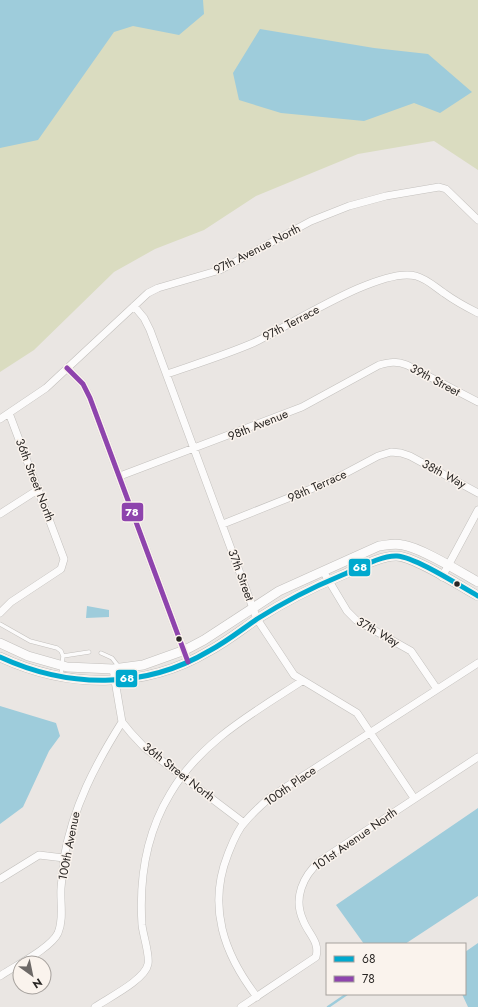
<svg xmlns="http://www.w3.org/2000/svg" width="478" height="1007" viewBox="0 0 478 1007" font-family="Jost,sans-serif">
	<rect width="100%" height="100%" fill="#eae6e3"/>
	<!-- green -->
	<path fill="#dadcc0" d="M 0,0 L 478,0 L 478,170 L 434,141 L 358,154 L 256,196 L 204,230 L 155,249 L 114,272 L 34,350 L 0,372 Z"/>
	<!-- water -->
	<path fill="#9eccdb" d="M 0,0 L 203,0 L 204,14 L 179,35 L 133,26 L 114,32 L 38,140 L 0,148 Z
		M 260,29 L 374,48 L 428,54 L 472,92 L 440,113 L 414,103 L 364,121 L 281,113 L 239,100 L 233,73 Z
		M 87,606 L 109,610 L 109,617 L 86,618 Z
		M 0,706 L 56,723 L 60,736 L 49,751 L 23,807 L 0,824 Z
		M 478,808 L 478,896 L 405,944 L 364,944 L 336,905 Z
		M 478,943 L 478,1007 L 468,1007 L 462,994 L 465,994 L 465,952 Z"/>
	<g fill="none" stroke-linecap="round" stroke-linejoin="round">
		<!-- stream -->
		<path stroke="#9eccdb" stroke-width="2.5" d="M 328,1007 L 347,994"/>
		<!-- service casing -->
		<g stroke="#c3c0bd" stroke-width="4.5">
			<path id="service" d="M 0,624 L 30,641 L 57,648 L 61,651 L 63,656 L 61,676
				M 101,653 L 112,658 L 119,667
				M 63,656 L 89,652"/>
		</g>
		<!-- minor casing -->
		<g stroke="#c3c0bd" stroke-width="8">
			<path id="minor" d="M 134,306 L 144,318 L 150,330 L 257,619 L 294,675 L 357,713 L 414,798
				M 67,368 L 83,384 L 90,398 L 188,662
				M 167,374 C 196,364 225,355 253,343 C 288,327 380,266 416,276 C 427,279 435,287 444,293 C 455,301 466,307 478,313
				M 0,419 L 46,388 L 148,293 L 158,288 L 220,270 L 311,221 L 349,206 L 386,196 L 439,187 L 446,189 L 478,220
				M 120,476 L 302,407 L 379,365 C 390,362 396,361 407,365 L 478,402
				M 0,514 L 39,489
				M 223,524 L 331,481 L 378,456 L 391,452 L 401,453 L 410,456 L 478,493
				M 323,571 L 347,611 L 356,620 L 411,651 L 437,689
				M 442,577 L 478,510
				M 0,613 L 11,602 L 61,569 L 64,559 L 9,413
				M 113,669 L 122,722 L 131,733 L 145,748 L 244,823
				M 0,879 L 39,855 L 64,858
				M 0,976 C 15,966 51,948 58,933 C 64,919 60,902 61,888 C 62,878 63,867 64,858 C 73,807 95,765 122,722
				M 257,997 C 224,954 207,907 228,854 C 232,844 237,830 245,822 C 252,813 261,806 269,798 L 478,663
				M 95,1007 C 108,998 145,980 148,964 C 150,955 143,935 142,925 C 139,880 146,834 170,794 C 200,742 253,713 302,681
				M 241,1007 L 316,957 C 320,941 308,934 303,920 C 293,898 303,876 320,861 L 478,757"/>
		</g>
		<!-- tertiary casing -->
		<g stroke="#c3c0bd" stroke-width="10">
			<path id="tertiary" d="M 0,643 L 28,656 L 67,667 L 113,669 L 143,665 L 185,650 L 204,640 L 279,591 L 379,546 C 387,545 395,543 403,545 C 422,548 460,572 478,582
				M 0,657 C 67,688 144,690 209,651 C 226,642 241,630 257,619 C 284,602 311,588 340,576 C 355,570 381,555 397,556 C 415,557 460,586 478,596"/>
		</g>
		<!-- service -->
		<use href="#service" stroke="#fcfbfb" stroke-width="3.5"/>
		<!-- minor -->
		<use href="#minor" stroke="#fcfbfb" stroke-width="7"/>
		<!-- tertiary -->
		<use href="#tertiary" stroke="#fcfbfb" stroke-width="9"/>
		<!-- bus-1 casing -->
		<g stroke="#faf3ed" stroke-width="8">
			<path id="bus-1" d="M 0,657 C 67,688 144,690 209,651 C 226,642 241,630 257,619 C 284,602 311,588 340,576 C 355,570 381,555 397,556 C 415,557 460,586 478,596"/>
		</g>
		<!-- bus-2 casing -->
		<g stroke="#faf3ed" stroke-width="8">
			<path id="bus-2" d="M 67,368 L 83,384 L 90,398 L 188,662"/>
		</g>
		<!-- bus-1 -->
		<use href="#bus-1" stroke="#00a9ce" stroke-width="5"/>
		<!-- bus-2 -->
		<use href="#bus-2" stroke="#8e44ad" stroke-width="5"/>
	</g>
	<!-- markers -->
	<g fill="#292624" stroke="#faf3ed" stroke-width="1.5">
		<circle cx="457" cy="584" r="3.5"/>
		<circle cx="179" cy="639" r="3.5"/>
	</g>
	<g text-anchor="middle" stroke-width="3" stroke-linejoin="round" paint-order="stroke">
		<!-- street labels -->
		<g font-size="12" fill="#292624" stroke="#faf3ed">
			<text transform="translate(257 249) rotate(-27)" y="4">97th Avenue North</text>
			<text transform="translate(291 323) rotate(-28)" y="4">97th Terrace</text>
			<text transform="translate(435 380) rotate(28)" y="4">39th Street</text>
			<text transform="translate(258 425) rotate(-22)" y="4">98th Avenue</text>
			<text transform="translate(444 474) rotate(28)" y="4">38th Way</text>
			<text transform="translate(35 480) rotate(69)" y="4">36th Street North</text>
			<text transform="translate(317 486) rotate(-24)" y="4">98th Terrace</text>
			<text transform="translate(241 575) rotate(70)" y="4">37th Street</text>
			<text transform="translate(378 632) rotate(30)" y="4">37th Way</text>
			<text transform="translate(179 772) rotate(38)" y="4">36th Street North</text>
			<text transform="translate(290 786) rotate(-35)" y="4">100th Place</text>
			<text transform="translate(355 839) rotate(-35)" y="4">101st Avenue North</text>
			<text transform="translate(69 846) rotate(-79)" y="4">100th Avenue</text>
		</g>
	</g>
	<g stroke="#faf3ed" stroke-width="1.5">
		<rect x="121" y="502" width="23" height="20" rx="4" fill="#8e44ad"/>
		<rect x="348" y="558" width="23" height="19" rx="4" fill="#00a9ce"/>
		<rect x="115" y="669" width="23" height="19" rx="4" fill="#00a9ce"/>
	</g>
	<g font-size="11" text-anchor="middle" font-weight="bold" fill="#fff">
		<text x="132" y="516">78</text>
		<text x="360" y="571">68</text>
		<text x="127" y="682">68</text>
	</g>
	<!-- legend -->
	<rect x="326" y="943" width="140" height="52" fill="#faf3ed" stroke="#a6a19d"/>
	<rect x="334" y="956" width="20" height="6" fill="#00a9ce" stroke="#a6a19d"/>
	<text x="362" y="963" font-size="12" fill="#292624">68</text>
	<rect x="334" y="976" width="20" height="6" fill="#8e44ad" stroke="#a6a19d"/>
	<text x="362" y="983" font-size="12" fill="#292624">78</text>
	<!-- north arrow -->
	<g transform="translate(32 975) rotate(147)"><circle r="19" fill="#faf3ed" stroke="#a6a19d"/>
	<path d="M0-3L7 15L0 10L-7 15Z" fill="#6d6967"/>
	<text y="-6" font-size="11" font-weight="bold" text-anchor="middle" fill="#292624">N</text>
	</g>
</svg>
